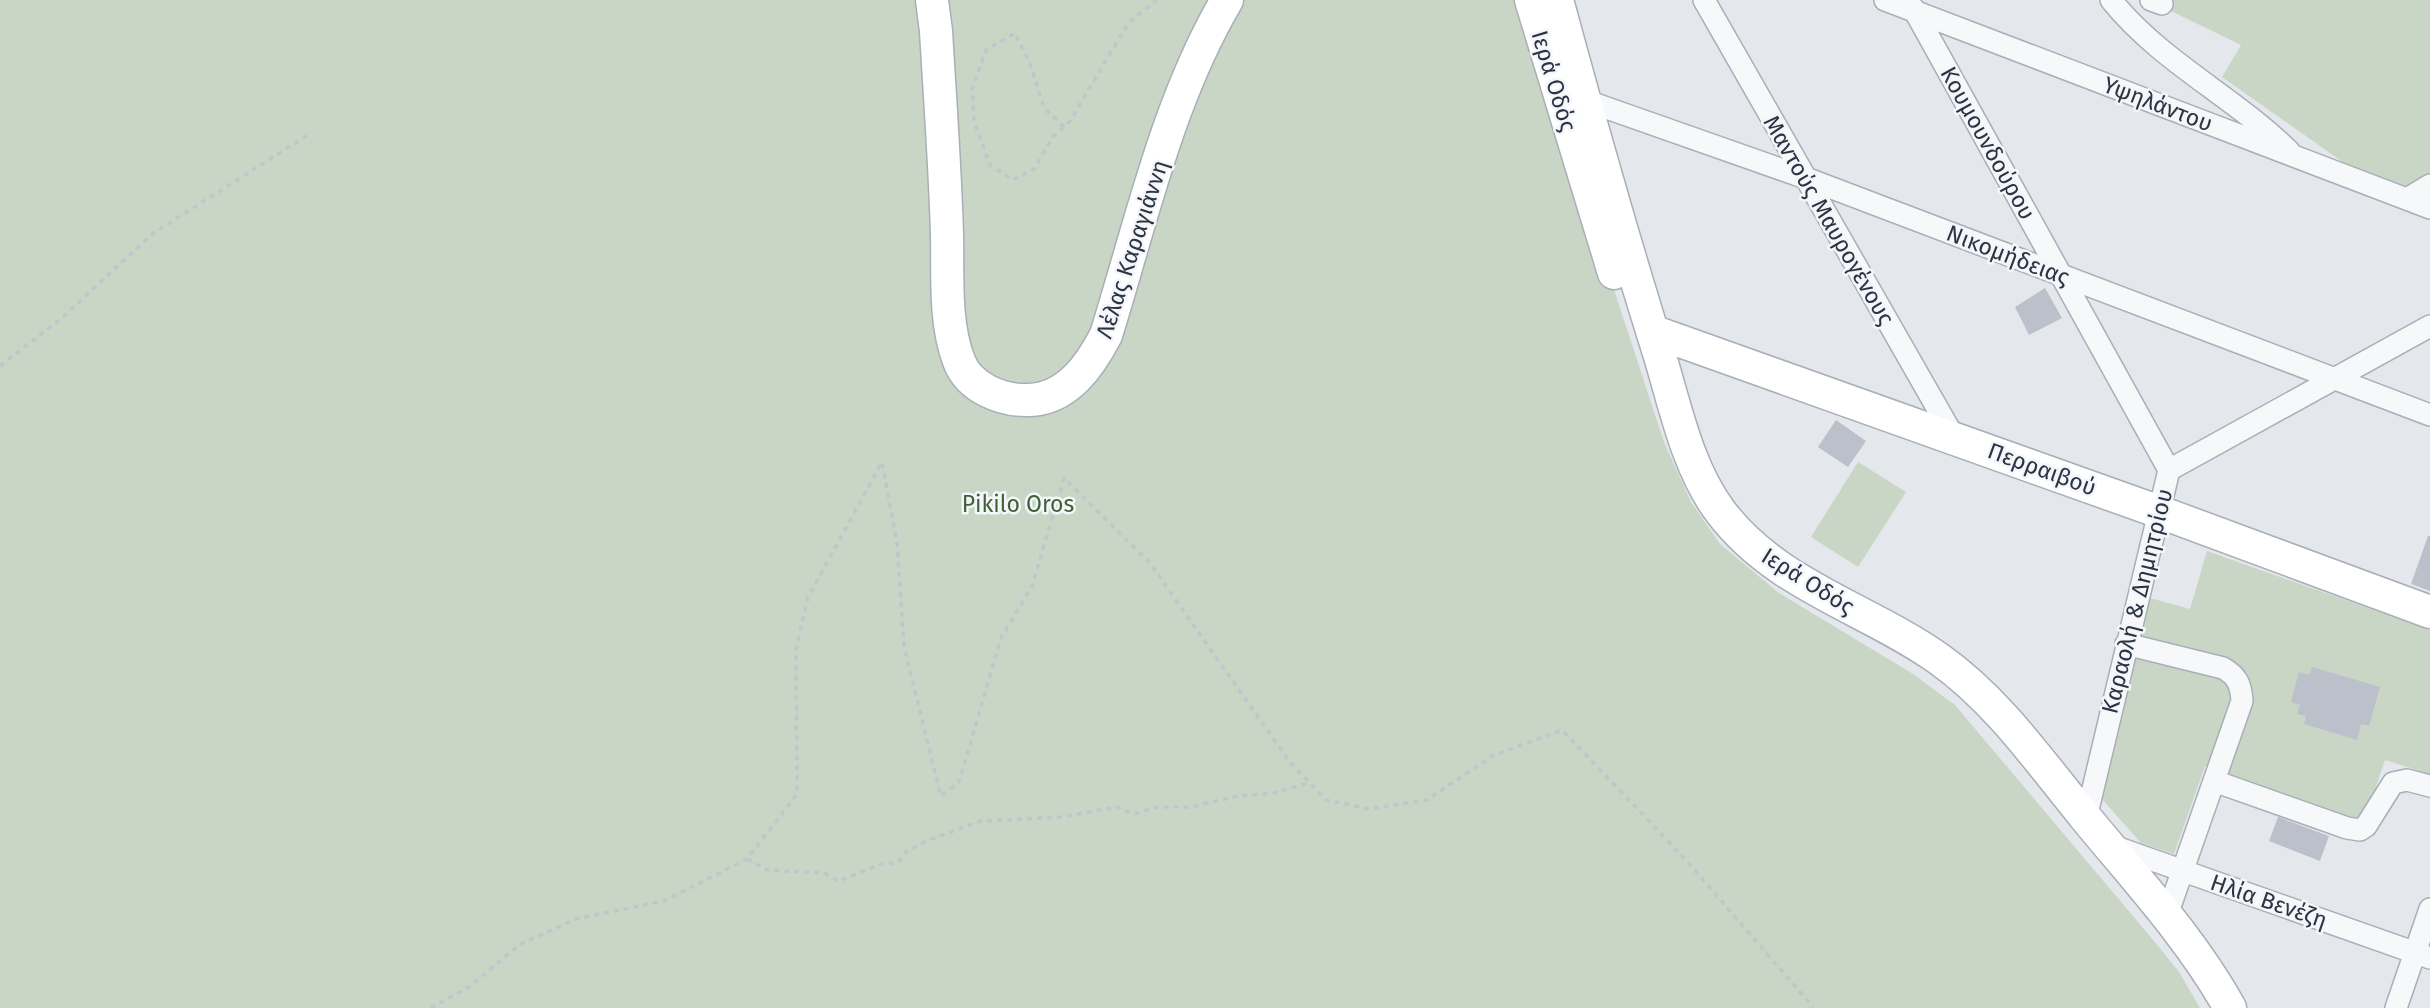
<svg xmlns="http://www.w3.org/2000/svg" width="2430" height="1008" viewBox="0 0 2430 1008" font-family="'Fira Sans',sans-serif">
	<rect width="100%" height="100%" fill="#e4e7ec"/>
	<!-- green -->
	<path fill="#c9d6c5" d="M 0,0 L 1526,0 L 1573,165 L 1664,442 L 1691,502 L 1720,544 L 1779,593 L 1913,674 L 1955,705 L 2154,941 L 2179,972 L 2200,1008 L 0,1008 Z
		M 2174,0 L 2430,0 L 2430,173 L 2408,188 L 2347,165 L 2222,77 L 2241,45 L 2169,10 Z
		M 1858,462 L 1906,492 L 1858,567 L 1811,537 Z
		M 2207,551 L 2430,630 L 2430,774 L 2385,760 L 2364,822 L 2205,766 L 2174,854 L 2141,843 L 2102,799 L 2150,598 L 2190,609 Z"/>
	<!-- building -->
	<path fill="#bbc0ca" d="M 2045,288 L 2062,318 L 2029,335 L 2015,307 Z
		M 1836,420 L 1866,441 L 1848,467 L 1818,447 Z
		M 2428,536 L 2430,536 L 2430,591 L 2411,584 Z
		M 2312,667 L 2380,687 L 2369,726 L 2361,724 L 2357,740 L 2304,724 L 2306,716 L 2297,714 L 2300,705 L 2291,702 L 2299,672 L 2309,675 Z
		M 2278,817 L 2329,836 L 2320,861 L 2269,841 Z"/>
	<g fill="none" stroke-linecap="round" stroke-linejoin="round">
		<!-- street casing -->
		<g stroke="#a9aeb7" stroke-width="24">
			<path id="street" d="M 1704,0 L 1955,439
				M 1885,0 L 2430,208
				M 2111,0 C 2161,62 2233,96 2289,151
				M 2151,0 L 2162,4
				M 1913,8 L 2169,470
				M 1584,100 L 1803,177 L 2430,415
				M 2407,199 L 2430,185
				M 2126,644 L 2223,668 C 2237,676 2241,684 2242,701 L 2167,915
				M 2214,781 L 2347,828 L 2360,830 L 2366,826 L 2393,783 L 2407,780 L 2430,786
				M 2086,818 L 2169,470 L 2430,326
				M 2110,845 L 2430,958
				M 2396,1008 L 2430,909"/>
		</g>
		<!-- secondary casing -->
		<g stroke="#a9aeb7" stroke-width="35">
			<path id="secondary" d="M 932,0 L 936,31 C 940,99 945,166 947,234 C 948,275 944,322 959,361 C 969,388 1002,401 1029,400 C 1067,399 1090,366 1106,335 C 1141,223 1167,102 1227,0
				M 1531,0 L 1614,273
				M 1557,0 C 1589,118 1622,236 1659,353 C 1675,405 1687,467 1720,511 C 1775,585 1867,608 1939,659 C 1997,700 2040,762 2085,817 C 2135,878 2191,938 2230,1008
				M 1652,331 L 2157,511 L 2430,612"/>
		</g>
		<!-- path -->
		<path stroke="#c2c5cb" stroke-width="3.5" stroke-dasharray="5 5" stroke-linecap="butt" d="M 1064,127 L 1044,108 L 1031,66 L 1015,33 L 986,50 L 972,89 L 974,121 L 990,165 L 1013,180 L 1034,169 L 1053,137 L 1070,121 L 1129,22 L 1157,0
			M 0,366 L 62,318 L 152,234 L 311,133
			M 747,859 L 767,870 L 824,873 L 839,881 L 881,864 L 897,863 L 907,851 L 926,841 L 981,821 L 1061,817 L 1117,807 L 1133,814 L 1158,807 L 1192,807 L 1237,796 L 1274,793 L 1309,783
			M 431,1008 L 469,987 L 520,944 L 579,918 L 664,901 L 747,859 L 797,794 L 796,649 L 808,597 L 882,462 L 897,543 L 904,647 L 941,796 L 959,782 L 1001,638 L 1032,586 L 1064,478 L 1150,563 L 1289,761 L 1326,800 L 1369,809 L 1427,800 L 1492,756 L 1562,730 L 1685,859 L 1813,1007"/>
		<!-- street -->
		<use href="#street" stroke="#f7f8fa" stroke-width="21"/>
		<!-- secondary -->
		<use href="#secondary" stroke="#fff" stroke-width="32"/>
	</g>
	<g text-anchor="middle" stroke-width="5" stroke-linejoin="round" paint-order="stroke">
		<!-- street labels -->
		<g font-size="23" fill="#2b3445" stroke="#f4f6f9">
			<text transform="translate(1554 81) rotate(73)" y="8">Ιερά Οδός</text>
			<text transform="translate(2158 104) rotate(21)" y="8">Υψηλάντου</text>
			<text transform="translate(1988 143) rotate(61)" y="8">Κουμουνδούρου</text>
			<text transform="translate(1829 220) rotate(60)" y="8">Μαντούς Μαυρογένους</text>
			<text transform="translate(1132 249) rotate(-72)" y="8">Λέλας Καραγιάννη</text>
			<text transform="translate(2008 255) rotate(21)" y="8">Νικομήδειας</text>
			<text transform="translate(2042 469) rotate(20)" y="8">Περραιβού</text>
			<text transform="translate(1808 581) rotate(32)" y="8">Ιερά Οδός</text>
			<text transform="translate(2137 601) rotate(-76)" y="8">Καραολή &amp; Δημητρίου</text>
			<text transform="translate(2269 901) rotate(19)" y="8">Ηλία Βενέζη</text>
		</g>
		<!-- park labels -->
		<g font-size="23" fill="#3f6138" stroke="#f4f6f9">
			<text x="1018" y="512">Pikilo Oros</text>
		</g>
	</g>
</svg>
